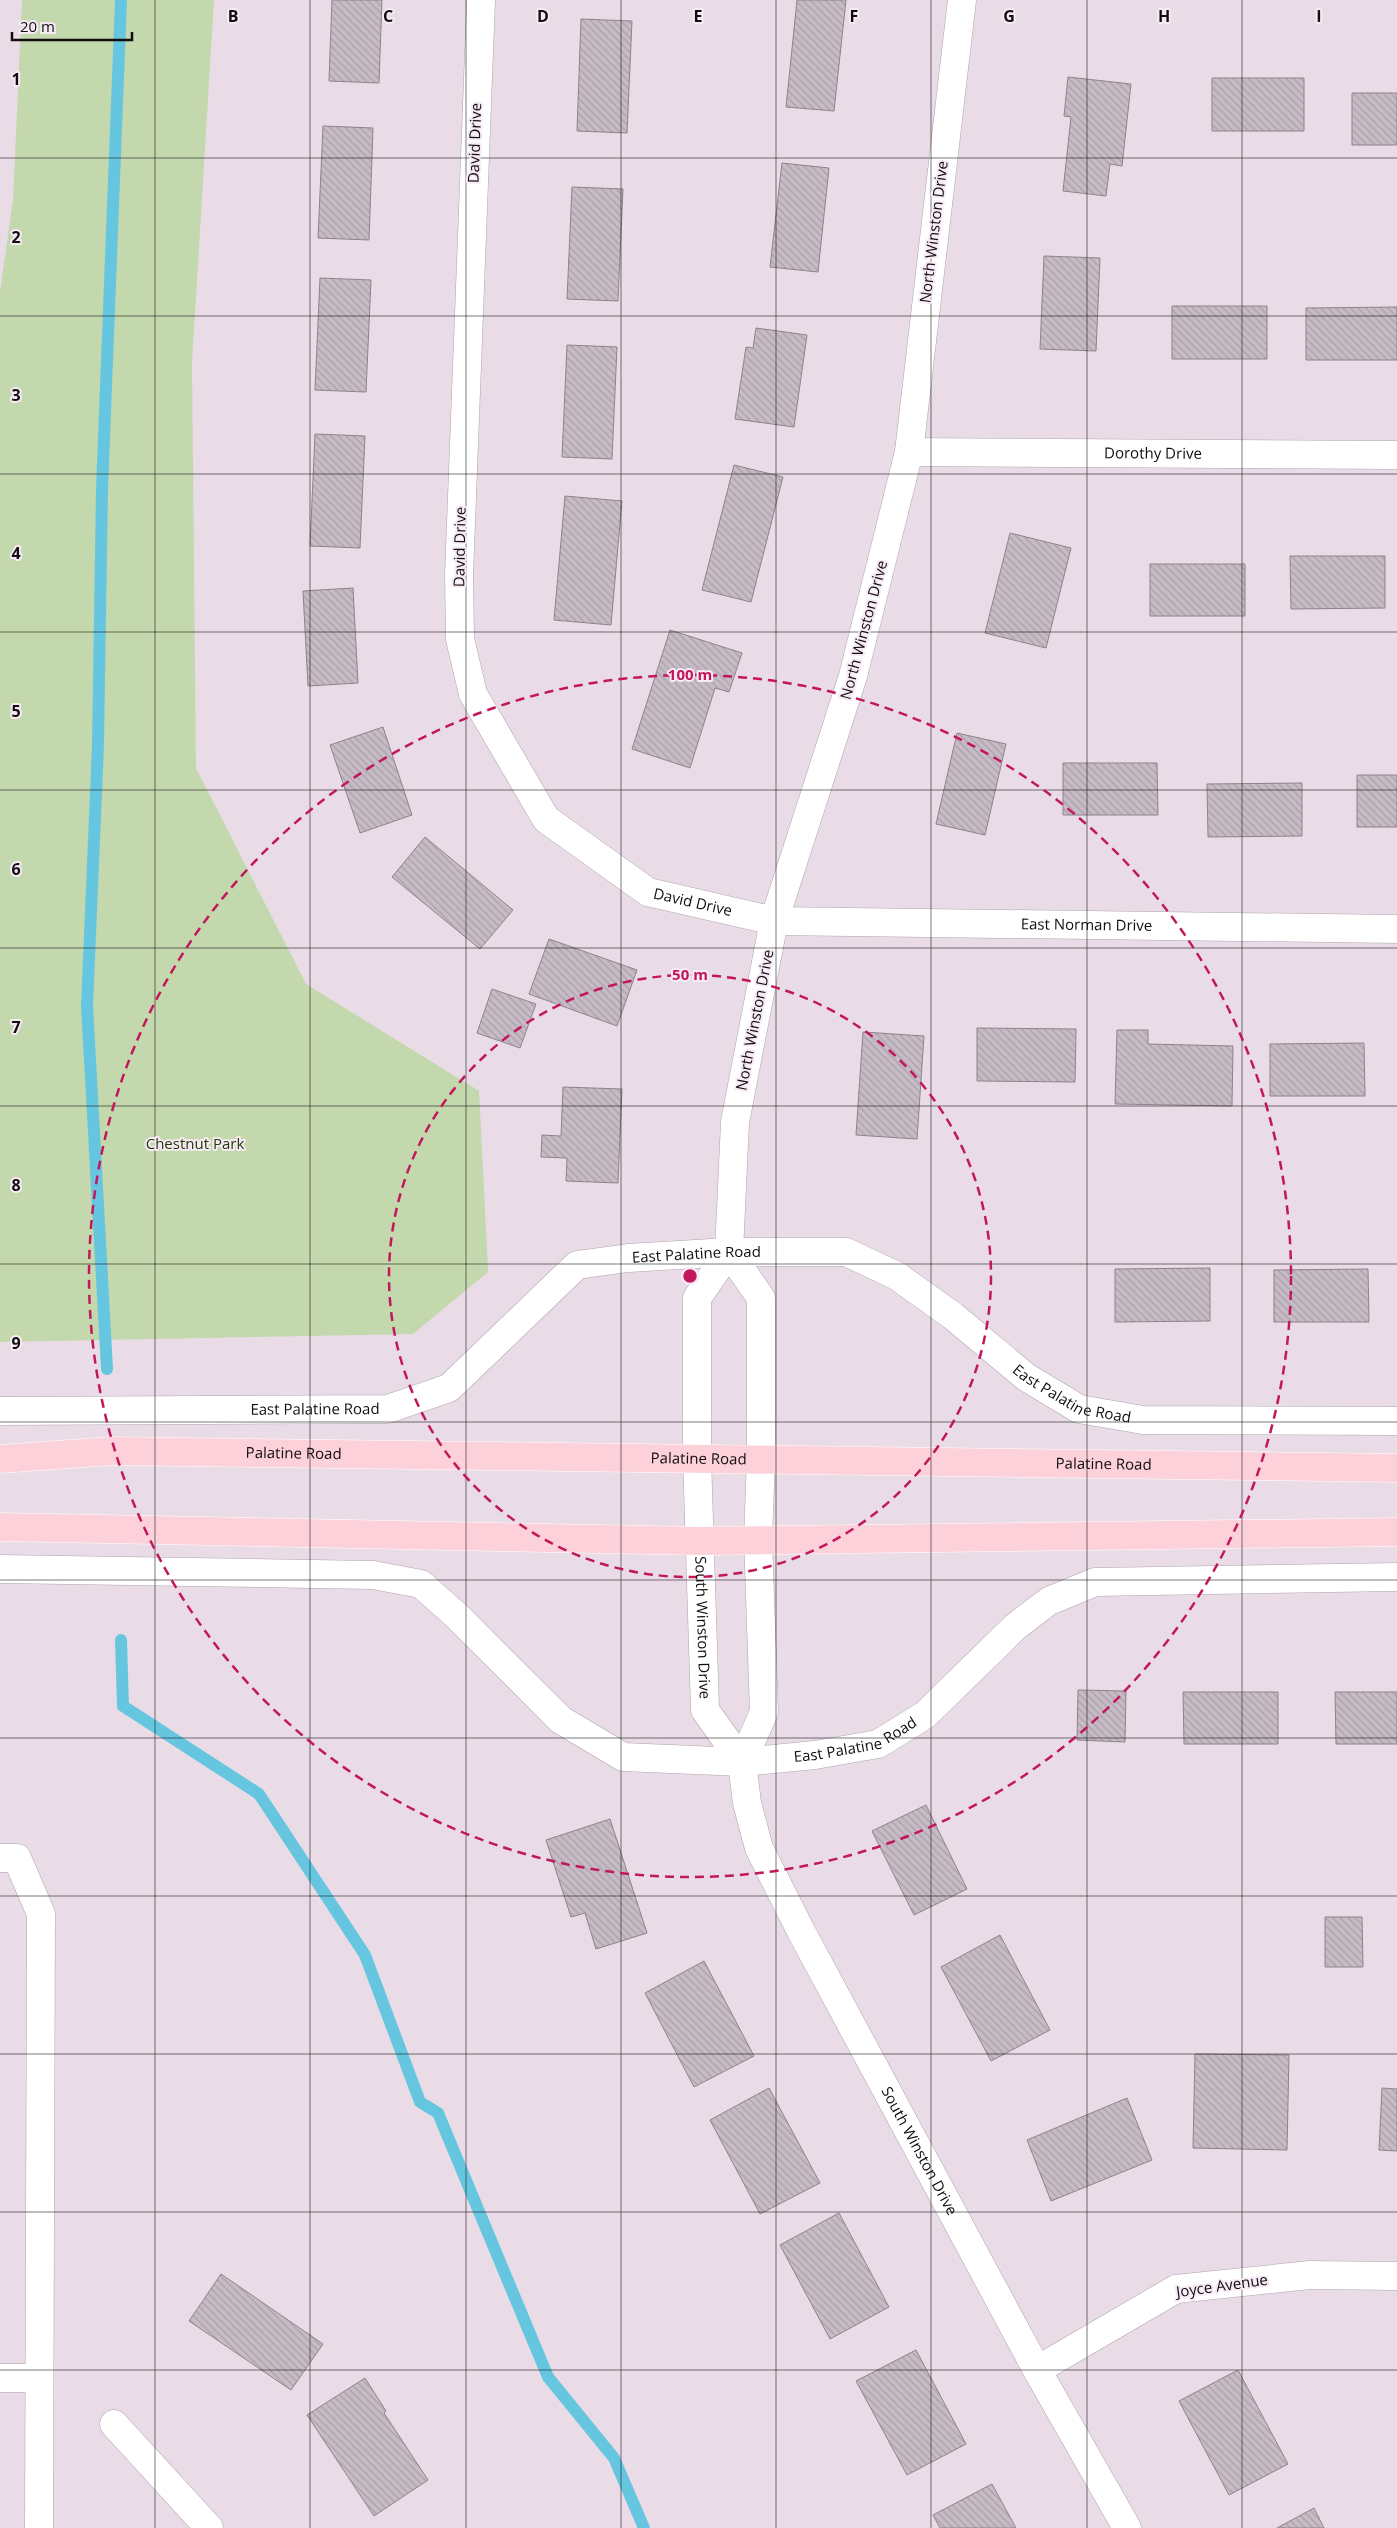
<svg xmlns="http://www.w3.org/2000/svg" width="1397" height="2528" viewBox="0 0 1397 2528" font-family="'Open Sans',sans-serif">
	<defs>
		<pattern id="building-back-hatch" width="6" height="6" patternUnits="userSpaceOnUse" patternTransform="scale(1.25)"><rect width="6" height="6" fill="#c7bbc5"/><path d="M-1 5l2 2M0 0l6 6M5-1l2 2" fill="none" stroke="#aaa0a8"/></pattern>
	</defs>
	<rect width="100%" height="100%" fill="#e9dce7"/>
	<!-- green -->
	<path fill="#c3d8ac" d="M 22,0 L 214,0 L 192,363 L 196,768 L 306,984 L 479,1091 L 488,1272 L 413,1334 L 0,1342 L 0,292 L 13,200 Z"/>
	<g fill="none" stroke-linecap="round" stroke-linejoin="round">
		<!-- stream -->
		<path stroke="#67c6df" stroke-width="12" d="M 107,1369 L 87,1006 L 98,745 L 102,489 L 121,0
			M 121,1640 L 123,1706 L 259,1794 L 365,1955 L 420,2102 L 438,2113 L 548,2377 L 614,2458 L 644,2528"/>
	</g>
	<!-- building -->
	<path fill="url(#building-back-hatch)" stroke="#8e838d" d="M 332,0 L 382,0 L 379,83 L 329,81 Z
		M 797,0 L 846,0 L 834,111 L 786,107 Z
		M 581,19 L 632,21 L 627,133 L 577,131 Z
		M 1068,77 L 1131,84 L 1122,166 L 1110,164 L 1106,196 L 1063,191 L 1071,117 L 1064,116 Z
		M 1212,78 L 1304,78 L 1304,131 L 1212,131 Z
		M 1352,93 L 1397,93 L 1397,145 L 1352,145 Z
		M 323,126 L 373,128 L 369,240 L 318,238 Z
		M 782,163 L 829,168 L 818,272 L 770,267 Z
		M 572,187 L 623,189 L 618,301 L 567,299 Z
		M 1044,256 L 1100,258 L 1096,351 L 1040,349 Z
		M 320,278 L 371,280 L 366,392 L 315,390 Z
		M 1172,306 L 1267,306 L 1267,359 L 1172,359 Z
		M 1397,307 L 1397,360 L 1306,360 L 1306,308 Z
		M 756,328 L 807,335 L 794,427 L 735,419 L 746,347 L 753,348 Z
		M 567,345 L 617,347 L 612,459 L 562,457 Z
		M 315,434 L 365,436 L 360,548 L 310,546 Z
		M 734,465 L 783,477 L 751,602 L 702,590 Z
		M 565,496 L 622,501 L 611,625 L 554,620 Z
		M 1010,533 L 1071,548 L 1046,648 L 985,633 Z
		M 1290,556 L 1385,556 L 1385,608 L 1291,609 Z
		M 1150,564 L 1245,564 L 1245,616 L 1150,616 Z
		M 353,588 L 358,683 L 308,686 L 303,591 Z
		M 670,630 L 742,653 L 729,692 L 715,688 L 690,768 L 632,749 Z
		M 383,727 L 412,815 L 360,833 L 330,745 Z
		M 957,733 L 1006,744 L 985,835 L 936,824 Z
		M 1063,763 L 1157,763 L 1158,815 L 1063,815 Z
		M 1357,775 L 1397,775 L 1397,827 L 1357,827 Z
		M 1302,783 L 1302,836 L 1208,837 L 1207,784 Z
		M 425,837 L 513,910 L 480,949 L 392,877 Z
		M 549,939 L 637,970 L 617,1026 L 529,994 Z
		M 492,989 L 536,1004 L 520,1048 L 477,1033 Z
		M 977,1028 L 1076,1029 L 1075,1082 L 977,1081 Z
		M 1117,1030 L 1148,1030 L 1148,1044 L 1233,1046 L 1232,1106 L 1115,1104 Z
		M 863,1032 L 924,1036 L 917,1139 L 856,1135 Z
		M 1364,1043 L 1365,1096 L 1270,1096 L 1270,1044 Z
		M 563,1087 L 622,1089 L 618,1183 L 566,1181 L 567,1158 L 541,1157 L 542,1135 L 561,1136 Z
		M 1210,1268 L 1210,1321 L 1115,1322 L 1115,1269 Z
		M 1368,1269 L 1369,1322 L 1274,1322 L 1274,1270 Z
		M 1078,1690 L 1126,1691 L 1125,1742 L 1077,1740 Z
		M 1183,1692 L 1278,1692 L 1278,1744 L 1184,1744 Z
		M 1335,1692 L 1397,1692 L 1397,1744 L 1336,1744 Z
		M 926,1805 L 967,1889 L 914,1915 L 872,1831 Z
		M 610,1819 L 647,1933 L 596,1949 L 585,1913 L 571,1917 L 546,1840 Z
		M 1325,1917 L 1362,1917 L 1363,1967 L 1325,1967 Z
		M 1000,1935 L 1050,2030 L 991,2061 L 941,1967 Z
		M 704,1961 L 754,2056 L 694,2087 L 645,1993 Z
		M 1195,2054 L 1289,2055 L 1287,2150 L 1193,2148 Z
		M 769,2088 L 820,2183 L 760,2214 L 710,2120 Z
		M 1382,2088 L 1397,2089 L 1397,2151 L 1379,2150 Z
		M 1127,2098 L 1152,2160 L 1051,2201 L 1027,2140 Z
		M 839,2213 L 889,2307 L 830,2339 L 780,2245 Z
		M 221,2274 L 323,2344 L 291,2390 L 189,2321 Z
		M 916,2350 L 966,2444 L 907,2475 L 856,2381 Z
		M 1238,2370 L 1288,2464 L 1229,2495 L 1179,2401 Z
		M 365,2378 L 386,2411 L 384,2413 L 428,2480 L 374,2516 L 307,2415 Z
		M 992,2484 L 1016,2528 L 940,2528 L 933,2515 Z
		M 1314,2508 L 1324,2528 L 1277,2528 Z"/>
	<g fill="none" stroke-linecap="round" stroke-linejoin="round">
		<!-- minor casing -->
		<g stroke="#aea3ad" stroke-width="29">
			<g id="minor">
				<path id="s1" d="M 481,0 L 459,575 L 460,639 L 473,694 L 546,819 L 648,892 L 774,921 L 1397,929"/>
				<path id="s2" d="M 962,0 L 909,452 L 853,676 L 774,921 L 735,1122 L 729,1252 L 697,1298 L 697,1457 L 705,1710 L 742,1762 L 747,1803 L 759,1848 L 802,1933 L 1037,2370 L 1127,2528"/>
				<path id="s3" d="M 909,452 L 1397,455"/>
				<path d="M 729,1252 L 761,1298 L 761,1458 L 758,1539 L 764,1712 L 742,1762"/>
				<path id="s4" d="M 0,1411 L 388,1409 L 449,1388 L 577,1265 L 628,1258 L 729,1252 L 846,1252 L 897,1276 L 953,1316 L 1026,1377 L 1079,1409 L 1143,1420 L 1397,1421"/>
				<path id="s5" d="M 0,1569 L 373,1575 L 421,1584 L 457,1616 L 561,1720 L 623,1757 L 742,1762 L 815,1755 L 878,1744 L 925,1715 L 1015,1627 L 1049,1601 L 1095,1582 L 1397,1577"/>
				<path d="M 0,1858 L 17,1858 L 41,1914 L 39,2528"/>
				<path d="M 1037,2370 L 1176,2289 L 1310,2275 L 1397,2276"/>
				<path d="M 0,2378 L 39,2378"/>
				<path d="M 114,2424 L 209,2528"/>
			</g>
		</g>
		<!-- major casing -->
		<g stroke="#fff" stroke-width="29">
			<g id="major">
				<path id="s6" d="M 0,1459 L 111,1451 L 1397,1468"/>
				<path d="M 0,1527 L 701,1541 L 1397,1532"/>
			</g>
		</g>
		<!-- minor -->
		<use href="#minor" stroke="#fff" stroke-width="28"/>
		<!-- major -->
		<use href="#major" stroke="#fdd1d9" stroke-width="28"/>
	</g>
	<!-- grid -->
	<path fill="none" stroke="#110d10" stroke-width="1" stroke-opacity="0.55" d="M 155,0 L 155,2528M 310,0 L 310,2528M 466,0 L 466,2528M 621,0 L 621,2528M 776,0 L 776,2528M 931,0 L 931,2528M 1087,0 L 1087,2528M 1242,0 L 1242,2528M 0,158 L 1397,158M 0,316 L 1397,316M 0,474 L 1397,474M 0,632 L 1397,632M 0,790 L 1397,790M 0,948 L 1397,948M 0,1106 L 1397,1106M 0,1264 L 1397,1264M 0,1422 L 1397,1422M 0,1580 L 1397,1580M 0,1738 L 1397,1738M 0,1896 L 1397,1896M 0,2054 L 1397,2054M 0,2212 L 1397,2212M 0,2370 L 1397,2370"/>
	<!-- distance rings -->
	<g fill="none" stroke="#c2185b" stroke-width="2.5" stroke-dasharray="9 6">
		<circle cx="690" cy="1276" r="301"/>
		<circle cx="690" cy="1276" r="601"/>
	</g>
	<g text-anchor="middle" stroke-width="4" stroke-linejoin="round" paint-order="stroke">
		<!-- street labels -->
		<g font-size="15" fill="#110d10" stroke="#f6eaf5">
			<text transform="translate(475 143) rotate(-88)" y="5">David Drive</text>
			<text transform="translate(934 232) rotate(-83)" y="5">North Winston Drive</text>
			<text dy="5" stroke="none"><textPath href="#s3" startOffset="244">Dorothy Drive</textPath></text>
			<text transform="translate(460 547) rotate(-89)" y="5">David Drive</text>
			<text transform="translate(864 630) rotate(-75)" y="5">North Winston Drive</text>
			<text dy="5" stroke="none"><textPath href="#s1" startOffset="1012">David Drive</textPath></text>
			<text dy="5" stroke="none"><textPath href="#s1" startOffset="1408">East Norman Drive</textPath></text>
			<text transform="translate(755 1020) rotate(-79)" y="5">North Winston Drive</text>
			<text dy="5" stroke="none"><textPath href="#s4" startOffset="750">East Palatine Road</textPath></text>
			<text dy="5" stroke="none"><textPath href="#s4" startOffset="1170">East Palatine Road</textPath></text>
			<text dy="5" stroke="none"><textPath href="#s4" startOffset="315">East Palatine Road</textPath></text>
			<text dy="5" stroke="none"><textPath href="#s6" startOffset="294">Palatine Road</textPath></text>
			<text dy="5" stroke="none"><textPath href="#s6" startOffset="699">Palatine Road</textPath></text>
			<text dy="5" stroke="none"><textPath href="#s6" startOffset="1104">Palatine Road</textPath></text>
			<text dy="5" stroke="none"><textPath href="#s2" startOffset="1664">South Winston Drive</textPath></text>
			<text dy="5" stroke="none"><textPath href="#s5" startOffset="925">East Palatine Road</textPath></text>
			<text dy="5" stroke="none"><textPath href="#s2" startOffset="2241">South Winston Drive</textPath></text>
			<text transform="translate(1222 2286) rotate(-8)" y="5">Joyce Avenue</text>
		</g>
		<!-- park labels -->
		<g font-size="15" fill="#263806" stroke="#f6eaf5">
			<text x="195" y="1149">Chestnut Park</text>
		</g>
	</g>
	<g font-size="16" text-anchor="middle" font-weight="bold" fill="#110d10" stroke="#f6eaf5" stroke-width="4" stroke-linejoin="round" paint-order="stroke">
		<text x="233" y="22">B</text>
		<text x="388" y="22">C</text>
		<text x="543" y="22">D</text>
		<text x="698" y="22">E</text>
		<text x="854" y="22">F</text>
		<text x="1009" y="22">G</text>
		<text x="1164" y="22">H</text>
		<text x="1319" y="22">I</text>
		<text x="16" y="85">1</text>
		<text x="16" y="243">2</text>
		<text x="16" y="401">3</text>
		<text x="16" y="559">4</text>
		<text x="16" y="717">5</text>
		<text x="16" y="875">6</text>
		<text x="16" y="1033">7</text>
		<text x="16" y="1191">8</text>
		<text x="16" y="1349">9</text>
	</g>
	<circle cx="690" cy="1276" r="8" fill="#c2185b" stroke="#f6eaf5" stroke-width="2.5"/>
	<g font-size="15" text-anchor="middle" font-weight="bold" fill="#c2185b" stroke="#f6eaf5" stroke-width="4" stroke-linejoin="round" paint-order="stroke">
		<text x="690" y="680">100 m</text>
		<text x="690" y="980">50 m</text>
	</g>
	<!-- scale -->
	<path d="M12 32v8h120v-8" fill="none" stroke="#110d10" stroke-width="2.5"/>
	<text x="20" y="32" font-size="15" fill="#110d10" stroke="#f6eaf5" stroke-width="4" paint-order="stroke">20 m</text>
</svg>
